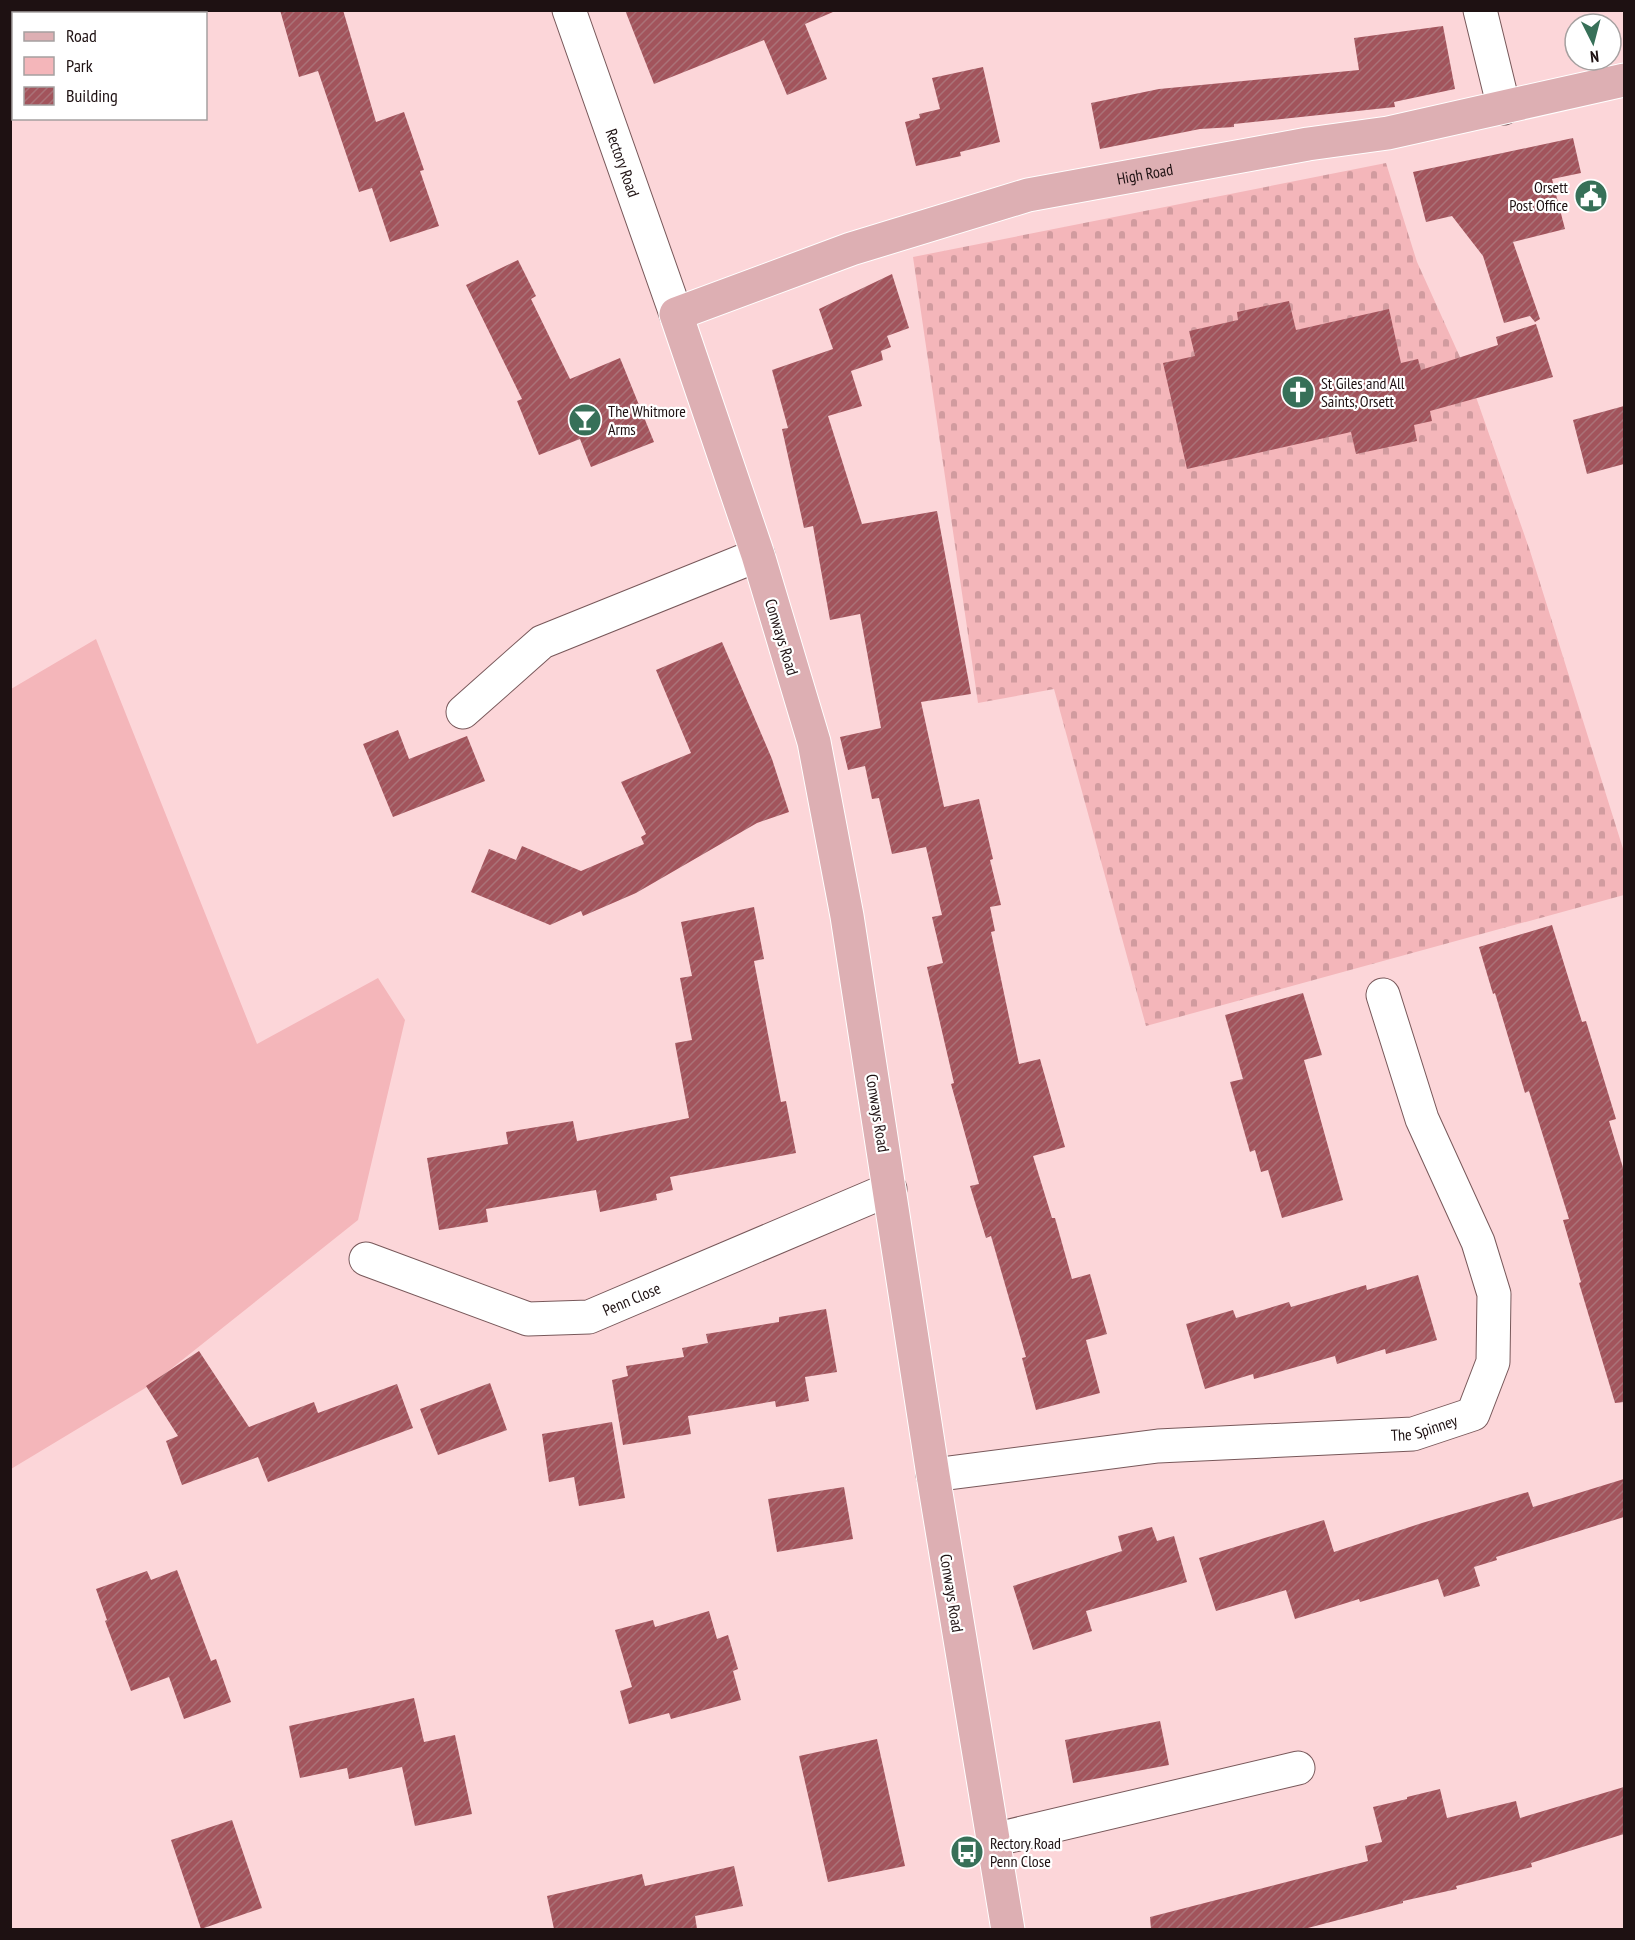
<svg xmlns="http://www.w3.org/2000/svg" width="1635" height="1940" viewBox="0 0 1635 1940" font-family="'PT Sans Narrow',sans-serif">
	<defs>
		<pattern id="cemetery-stones" width="16" height="16" patternUnits="userSpaceOnUse" patternTransform="scale(1.5)"><rect width="16" height="16" fill="#f4b6ba"/><path d="M2 7V4a2 2 0 0 1 4 0v3zM10 15v-3a2 2 0 0 1 4 0v3z" fill="#d19b9f"/></pattern>
		<pattern id="building-hatch" width="6" height="6" patternUnits="userSpaceOnUse" patternTransform="scale(1.5)"><rect width="6" height="6" fill="#a2545c"/><path d="M-1 1l2-2M0 6l6-6M5 7l2-2" fill="none" stroke="#aa7278"/></pattern>
	</defs>
	<rect width="100%" height="100%" fill="#fcd6d9"/>
	<!-- green -->
	<path fill="#f4b6ba" d="M 96,639 L 257,1044 L 378,978 L 405,1020 L 358,1220 L 152,1384 L 11,1469 L 11,689 Z"/>
	<!-- cemetery -->
	<path fill="url(#cemetery-stones)" d="M 1386,163 L 1417,262 L 1469,377 L 1530,551 L 1624,852 L 1624,895 L 1146,1026 L 1054,689 L 978,703 L 913,257 Z"/>
	<!-- building -->
	<path fill="url(#building-hatch)" d="M 280,10 L 343,10 L 376,122 L 404,112 L 424,170 L 420,171 L 439,226 L 390,242 L 372,188 L 359,192 L 318,71 L 299,77 Z
		M 625,10 L 833,10 L 833,12 L 805,24 L 827,79 L 787,95 L 764,40 L 654,84 Z
		M 1443,26 L 1455,89 L 1394,102 L 1395,107 L 1234,124 L 1234,127 L 1200,129 L 1100,149 L 1091,103 L 1159,89 L 1359,70 L 1354,38 Z
		M 983,67 L 1000,142 L 960,152 L 961,156 L 916,166 L 905,122 L 920,118 L 919,114 L 940,109 L 932,78 Z
		M 1573,138 L 1581,173 L 1552,179 L 1565,229 L 1513,242 L 1540,319 L 1535,322 L 1530,316 L 1504,323 L 1483,256 L 1452,216 L 1426,222 L 1413,172 Z
		M 518,260 L 536,296 L 531,299 L 570,379 L 620,358 L 654,442 L 591,467 L 580,439 L 539,455 L 517,401 L 522,399 L 466,285 Z
		M 892,274 L 909,328 L 887,336 L 891,347 L 881,351 L 883,360 L 851,371 L 862,406 L 828,416 L 862,524 L 937,511 L 971,694 L 921,702 L 944,807 L 979,799 L 993,859 L 990,860 L 1001,905 L 990,907 L 995,931 L 991,932 L 1019,1064 L 1040,1059 L 1065,1147 L 1033,1156 L 1052,1218 L 1055,1218 L 1072,1279 L 1090,1274 L 1107,1334 L 1086,1340 L 1100,1393 L 1036,1410 L 1022,1358 L 1026,1357 L 991,1236 L 986,1238 L 970,1186 L 979,1184 L 951,1084 L 954,1083 L 927,967 L 943,963 L 932,917 L 942,915 L 926,847 L 892,854 L 879,798 L 872,799 L 865,766 L 848,770 L 840,737 L 881,728 L 860,614 L 830,620 L 813,526 L 804,528 L 782,429 L 788,428 L 772,370 L 833,349 L 819,309 Z
		M 1289,301 L 1296,330 L 1389,309 L 1401,363 L 1418,359 L 1421,370 L 1498,345 L 1496,337 L 1536,324 L 1553,377 L 1430,411 L 1432,421 L 1414,425 L 1417,441 L 1356,454 L 1351,432 L 1187,469 L 1163,363 L 1195,356 L 1189,331 L 1238,320 L 1237,312 Z
		M 1624,406 L 1624,464 L 1587,474 L 1573,420 Z
		M 722,642 L 772,759 L 789,812 L 757,823 L 636,893 L 583,916 L 581,911 L 550,925 L 471,892 L 489,849 L 516,860 L 522,846 L 581,871 L 644,844 L 641,837 L 646,834 L 621,782 L 691,753 L 656,670 Z
		M 398,730 L 409,759 L 467,736 L 485,781 L 393,817 L 363,744 Z
		M 754,907 L 764,959 L 754,961 L 781,1102 L 786,1101 L 796,1153 L 670,1177 L 673,1190 L 656,1194 L 657,1200 L 600,1212 L 596,1190 L 486,1209 L 488,1222 L 439,1230 L 427,1158 L 508,1144 L 506,1132 L 573,1121 L 577,1141 L 689,1118 L 675,1043 L 692,1040 L 680,978 L 692,976 L 681,922 Z
		M 1552,925 L 1582,1022 L 1586,1021 L 1616,1119 L 1609,1121 L 1624,1171 L 1624,1402 L 1615,1403 L 1579,1283 L 1581,1282 L 1563,1220 L 1569,1219 L 1529,1091 L 1525,1093 L 1495,993 L 1493,994 L 1479,947 Z
		M 1303,993 L 1322,1055 L 1304,1060 L 1343,1200 L 1282,1218 L 1268,1170 L 1261,1172 L 1255,1150 L 1250,1152 L 1230,1082 L 1243,1079 L 1225,1015 Z
		M 1418,1275 L 1437,1340 L 1386,1354 L 1385,1349 L 1337,1364 L 1335,1356 L 1254,1379 L 1253,1374 L 1205,1389 L 1186,1324 L 1233,1310 L 1236,1318 L 1289,1302 L 1291,1307 L 1366,1285 L 1367,1290 Z
		M 826,1309 L 837,1372 L 805,1377 L 809,1401 L 776,1407 L 775,1401 L 688,1416 L 691,1434 L 623,1445 L 612,1380 L 628,1376 L 626,1366 L 684,1357 L 682,1348 L 708,1343 L 706,1334 L 779,1322 L 779,1317 Z
		M 199,1351 L 249,1427 L 314,1402 L 318,1413 L 397,1384 L 413,1428 L 268,1482 L 258,1457 L 182,1485 L 166,1441 L 178,1436 L 146,1386 Z
		M 490,1383 L 507,1430 L 438,1455 L 420,1409 Z
		M 612,1422 L 625,1498 L 579,1506 L 574,1477 L 549,1482 L 542,1434 Z
		M 1624,1479 L 1624,1517 L 1496,1557 L 1497,1560 L 1474,1567 L 1480,1586 L 1444,1597 L 1438,1579 L 1360,1602 L 1359,1599 L 1295,1619 L 1286,1590 L 1216,1611 L 1199,1558 L 1324,1520 L 1334,1552 L 1422,1523 L 1528,1492 L 1533,1507 Z
		M 844,1487 L 853,1539 L 777,1552 L 768,1499 Z
		M 1152,1527 L 1157,1541 L 1174,1536 L 1187,1582 L 1086,1611 L 1092,1631 L 1033,1650 L 1013,1586 L 1122,1551 L 1118,1536 Z
		M 177,1570 L 211,1661 L 216,1659 L 231,1702 L 184,1719 L 169,1677 L 131,1691 L 105,1621 L 107,1620 L 96,1589 L 147,1571 L 151,1580 Z
		M 709,1611 L 717,1639 L 728,1635 L 738,1669 L 733,1671 L 741,1700 L 671,1719 L 669,1713 L 629,1724 L 620,1691 L 632,1687 L 615,1630 L 653,1620 L 655,1627 Z
		M 414,1698 L 424,1742 L 455,1735 L 472,1814 L 415,1826 L 402,1767 L 349,1779 L 347,1768 L 300,1778 L 289,1726 Z
		M 1160,1721 L 1169,1765 L 1073,1783 L 1065,1740 Z
		M 877,1739 L 905,1866 L 828,1882 L 799,1756 Z
		M 1624,1787 L 1624,1834 L 1531,1863 L 1532,1867 L 1456,1886 L 1457,1889 L 1403,1901 L 1403,1903 L 1304,1929 L 1151,1929 L 1150,1917 L 1368,1861 L 1365,1846 L 1382,1842 L 1373,1807 L 1407,1799 L 1407,1797 L 1440,1789 L 1447,1818 L 1516,1801 L 1520,1818 Z
		M 232,1820 L 262,1908 L 201,1929 L 171,1840 Z
		M 734,1866 L 743,1906 L 695,1916 L 697,1929 L 554,1929 L 547,1896 L 642,1874 L 645,1886 Z"/>
	<g fill="none" stroke-linecap="round" stroke-linejoin="round">
		<!-- minor casing -->
		<g stroke="#78585a" stroke-width="35">
			<g id="minor">
				<path id="s1" d="M 569,10 L 676,314"/>
				<path d="M 1480,10 L 1504,108"/>
				<path d="M 463,712 L 542,642 L 758,555"/>
				<path id="s2" d="M 366,1259 L 528,1319 L 589,1317 L 890,1189"/>
				<path id="s3" d="M 933,1475 L 1158,1446 L 1413,1434 L 1473,1414 L 1493,1362 L 1494,1294 L 1478,1242 L 1422,1119 L 1383,995"/>
				<path d="M 993,1840 L 1298,1768"/>
			</g>
		</g>
		<!-- major casing -->
		<g stroke="#fff" stroke-width="35">
			<g id="major">
				<path id="s4" d="M 1008,1930 L 933,1475 L 847,916 L 814,742 L 758,555 L 676,314 L 851,249 L 1028,195 L 1308,144 L 1388,133 L 1624,80"/>
			</g>
		</g>
		<!-- minor -->
		<use href="#minor" stroke="#fff" stroke-width="33"/>
		<!-- major -->
		<use href="#major" stroke="#ddafb3" stroke-width="33"/>
	</g>
	<!-- icons -->
	<defs>
		<g id="civic-disc" transform="scale(1.725)"><circle r="9.5" fill="#377058" stroke="#fff"/><path d="M-.6-6.5H3V-4.5H.6V-3L4-1V1h2V6H-6V1h2V-1L-.6-3ZM-1.2 2.5V6h2.4V2.5Z" fill="#fff"/></g>
		<g id="church-disc" transform="scale(1.725)"><circle r="9.5" fill="#377058" stroke="#fff"/><path d="M-1.2-6h2.4v3.5h3.3v2.4h-3.3V6h-2.4V-.1h-3.3v-2.4h3.3Z" fill="#fff"/></g>
		<g id="bar-disc" transform="scale(1.725)"><circle r="9.5" fill="#377058" stroke="#fff"/><path d="M-6-5H6L.8 .8V4.5H3.5V6h-7V4.5H-.8V.8Z" fill="#fff"/></g>
		<g id="bus-disc" transform="scale(1.725)"><circle r="9.5" fill="#377058" stroke="#fff"/><path d="M-5-6H5V4H4V6H2V4H-2V6H-4V4H-5ZM-3.5-4V0h7V-4ZM-3.5 1.2v1.5H-2V1.2ZM2 1.2v1.5H3.5V1.2Z" fill="#fff"/></g>
	</defs>
	<g fill-rule="evenodd">
		<use href="#civic-disc" x="1591" y="196"/>
		<use href="#church-disc" x="1298" y="392"/>
		<use href="#bar-disc" x="585" y="420"/>
		<use href="#bus-disc" x="967" y="1852"/>
	</g>
	<g text-anchor="middle" stroke-width="4.5" stroke-linejoin="round" paint-order="stroke">
		<!-- street labels -->
		<g font-size="16" fill="#1e1112" stroke="#fff">
			<text dy="6" stroke="none"><textPath href="#s1" startOffset="162">Rectory Road</textPath></text>
			<text dy="6" stroke="none"><textPath href="#s4" startOffset="2144">High Road</textPath></text>
			<text transform="translate(782 637) rotate(73)" y="6">Conways Road</text>
			<text transform="translate(878 1113) rotate(81)" y="6">Conways Road</text>
			<text dy="6" stroke="none"><textPath href="#s2" startOffset="280">Penn Close</textPath></text>
			<text dy="6" stroke="none"><textPath href="#s3" startOffset="494">The Spinney</textPath></text>
			<text transform="translate(952 1593) rotate(81)" y="6">Conways Road</text>
		</g>
		<!-- poi labels -->
		<g font-size="16" fill="#1e1112" stroke="#fff" text-anchor="start">
			<text x="1568" y="193" text-anchor="end">Orsett<tspan x="1568" dy="18">Post Office</tspan></text>
			<text x="1321" y="389">St Giles and All<tspan x="1321" dy="18">Saints, Orsett</tspan></text>
			<text x="608" y="417">The Whitmore<tspan x="608" dy="18">Arms</tspan></text>
			<text x="990" y="1849">Rectory Road<tspan x="990" dy="18">Penn Close</tspan></text>
		</g>
	</g>
	<!-- border -->
	<rect width="1635" height="1940" fill="none" stroke="#1e1112" stroke-width="24"/>
	<!-- legend -->
	<rect x="12" y="12" width="195" height="108" fill="#ffffff" stroke="#a5a0a0" stroke-width="1.5"/>
	<rect x="24" y="32" width="30" height="9" fill="#ddafb3" stroke="#a5a0a0" stroke-width="1.5"/>
	<text x="66" y="42" font-size="18" fill="#1e1112">Road</text>
	<rect x="24" y="57" width="30" height="18" fill="#f4b6ba" stroke="#a5a0a0" stroke-width="1.5"/>
	<text x="66" y="72" font-size="18" fill="#1e1112">Park</text>
	<rect x="24" y="87" width="30" height="18" fill="url(#building-hatch)" stroke="#a5a0a0" stroke-width="1.5"/>
	<text x="66" y="102" font-size="18" fill="#1e1112">Building</text>
	<!-- north arrow -->
	<g transform="translate(1593 42) rotate(174)"><circle r="28" fill="#ffffff" stroke="#a5a0a0" stroke-width="1.5"/>
	<path d="M0-4.5L10 22L0 15L-10 22Z" fill="#377058"/>
	<text y="-9" font-size="16" font-weight="bold" text-anchor="middle" fill="#1e1112">N</text>
	</g>
</svg>
